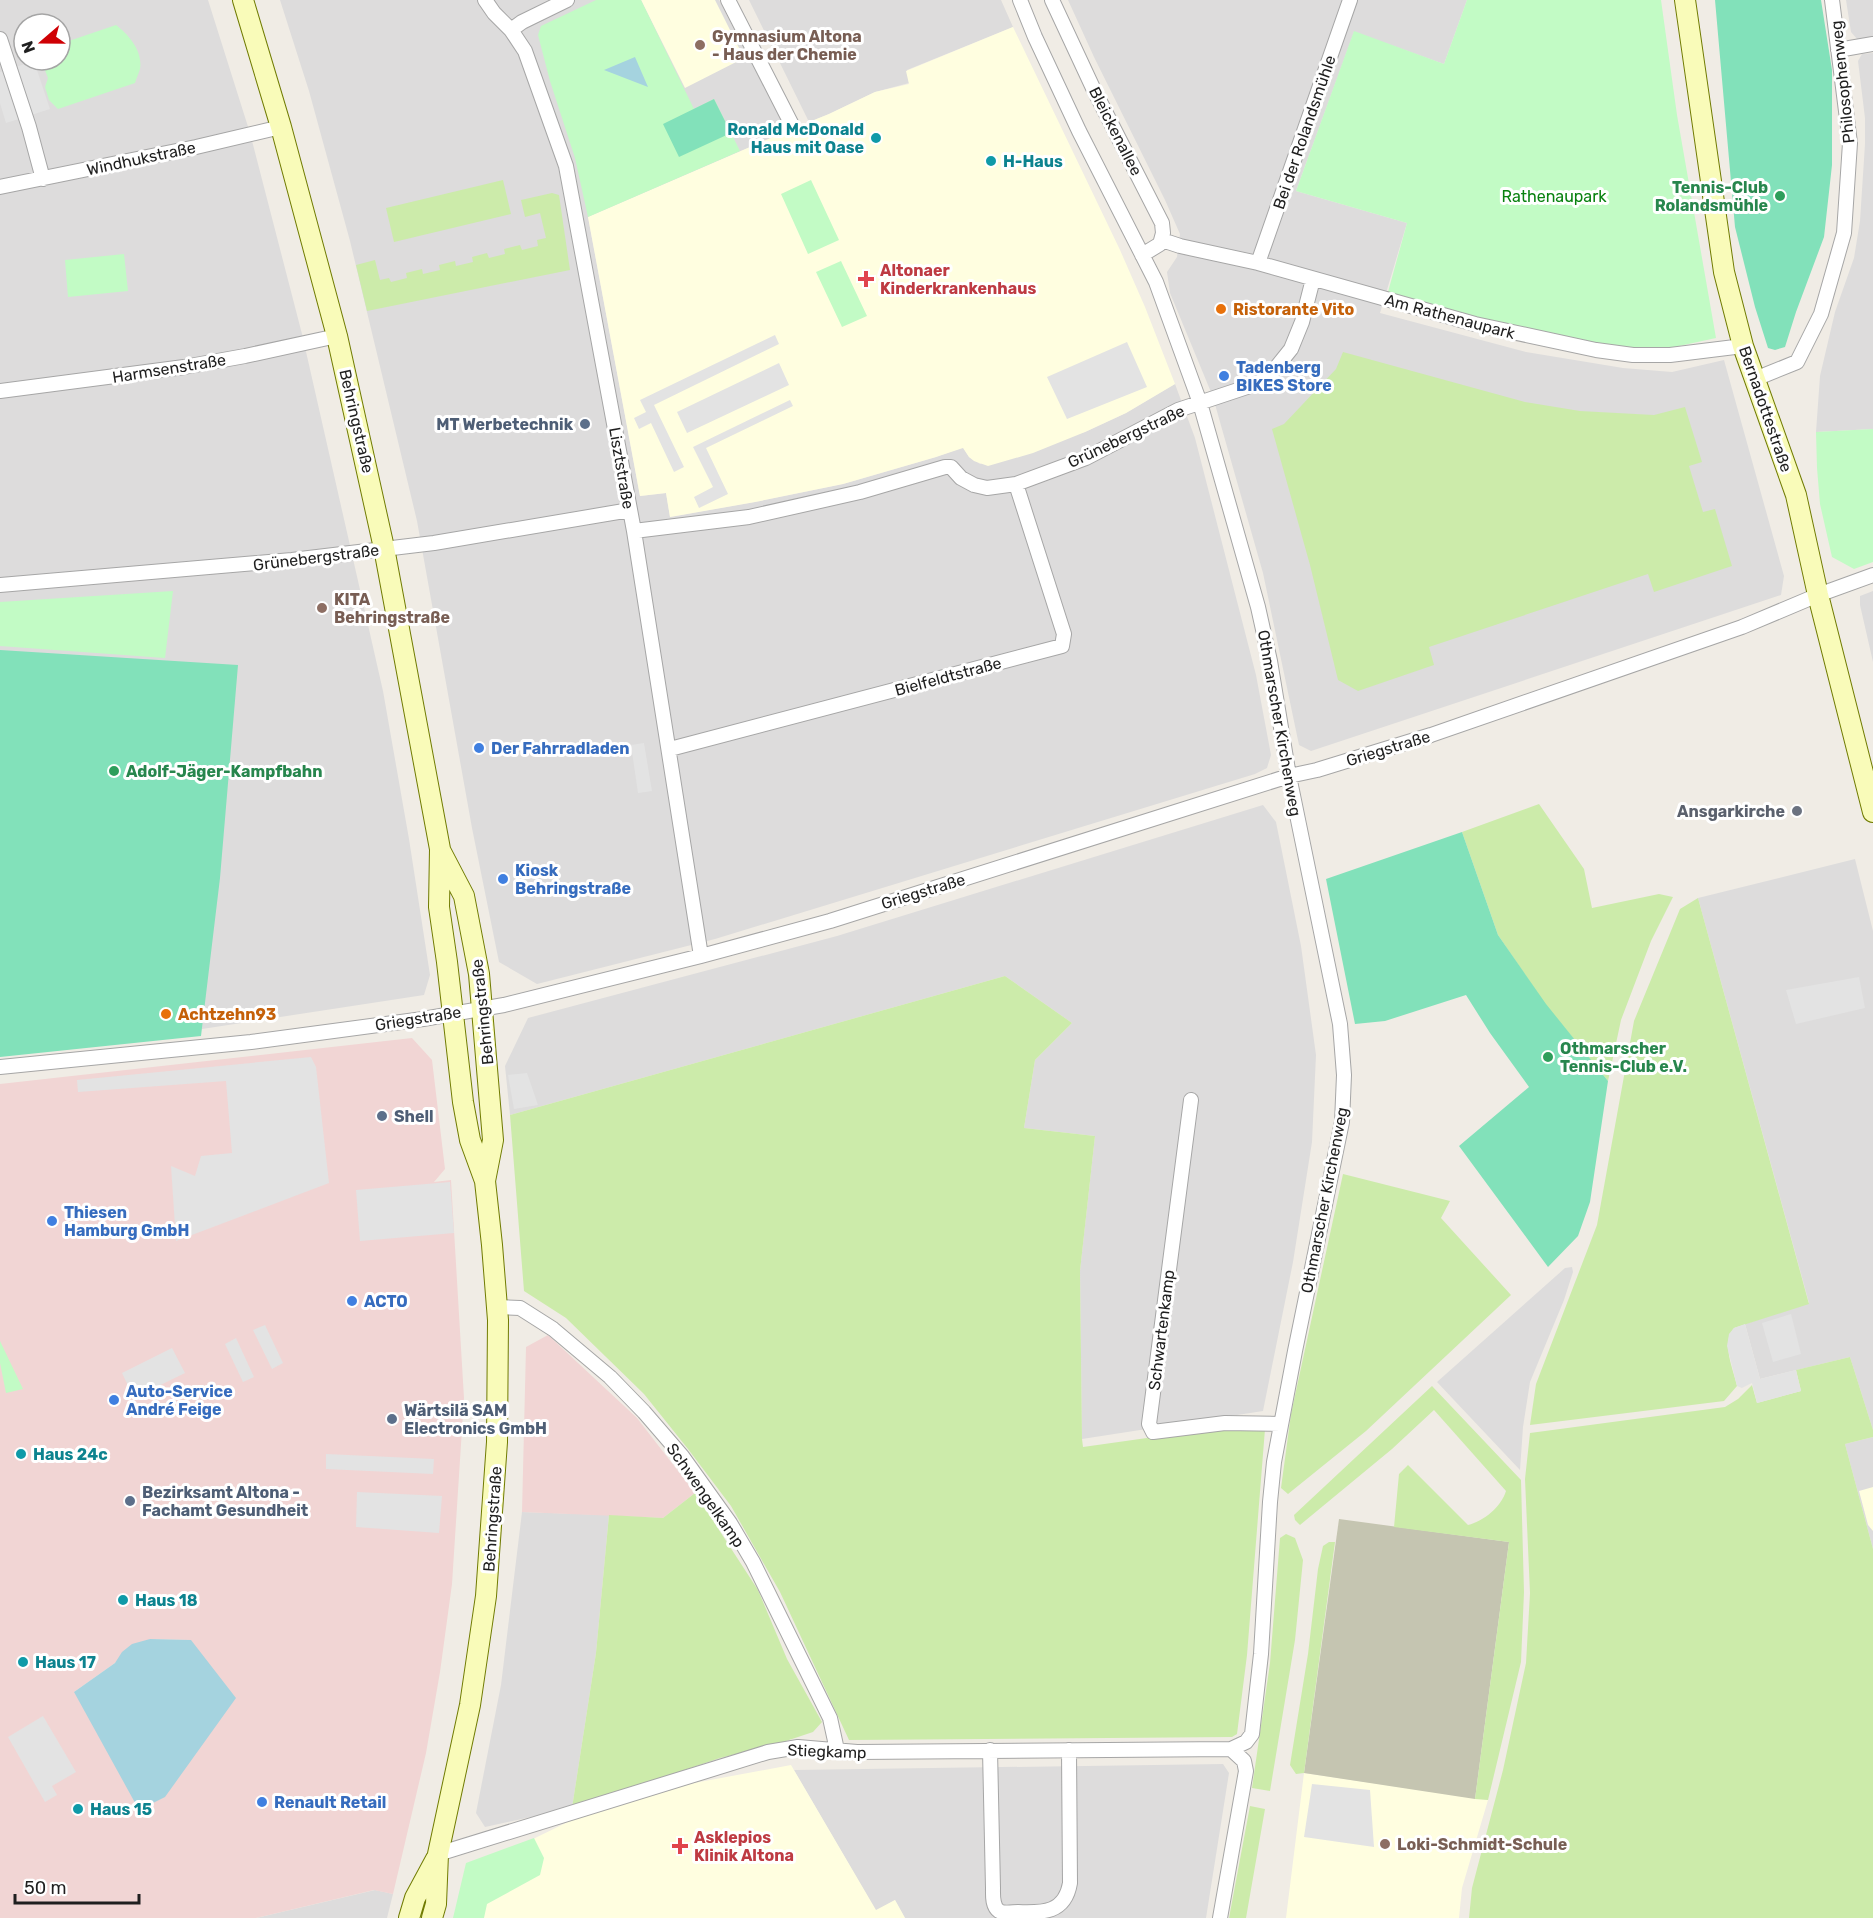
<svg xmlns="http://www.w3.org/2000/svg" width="1873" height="1918" viewBox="0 0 1873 1918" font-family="Rubik,sans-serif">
	<rect width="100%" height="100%" fill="#f0ece5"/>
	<!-- residential -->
	<path fill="#dddcdc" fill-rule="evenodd" d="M 0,0 L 208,0 L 250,133 L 302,334 L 383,691 L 409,839 L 430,975 L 424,995 L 143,1038 L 0,1049 ZM 24,24 L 60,24 L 60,60 L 24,60 Z
		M 280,0 L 719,0 L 787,131 L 588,217 L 640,496 L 666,493 L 670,517 L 755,502 L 843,484 L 936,457 L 963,447 L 969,457 L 980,464 L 1085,432 L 1126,413 L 1175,384 L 1195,438 L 1256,675 L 1271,755 L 1267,768 L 1255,774 L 715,939 L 537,984 L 499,962 L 472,828 L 417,521 L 350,241 L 309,91 Z
		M 749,0 L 1001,0 L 1013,27 L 907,70 L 909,83 L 875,92 L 829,114 L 809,122 Z
		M 1068,0 L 1467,0 L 1444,64 L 1354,32 L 1296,191 L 1407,223 L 1380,313 L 1526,352 L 1623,368 L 1672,372 L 1724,360 L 1784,576 L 1781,595 L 1311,751 L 1299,745 L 1263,573 L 1220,422 L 1213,397 L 1170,293 L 1167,272 L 1177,257 L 1180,234 L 1165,200 L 1094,57 Z
		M 1846,0 L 1873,0 L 1873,37 L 1857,39 L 1851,32 Z
		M 1873,53 L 1873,429 L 1816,432 L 1820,376 L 1835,312 L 1854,258 L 1860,221 L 1865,144 L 1865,118 L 1858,61 L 1862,54 Z
		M 1873,591 L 1873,662 L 1860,605 L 1860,596 Z
		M 1263,805 L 1276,822 L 1301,946 L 1316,1055 L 1312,1142 L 1293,1262 L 1263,1411 L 1082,1439 L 1080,1271 L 1095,1136 L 1024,1128 L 1035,1060 L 1072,1023 L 1005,976 L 510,1115 L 505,1066 L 528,1018 L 837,936 Z
		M 1855,859 L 1873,931 L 1873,1430 L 1850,1357 L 1760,1379 L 1745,1324 L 1809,1303 L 1698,898 Z
		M 1572,1267 L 1573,1272 L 1564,1300 L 1530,1382 L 1523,1427 L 1520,1470 L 1437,1382 L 1565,1268 Z
		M 1873,1437 L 1873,1549 L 1845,1444 Z
		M 522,1512 L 609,1515 L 596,1653 L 572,1808 L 485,1827 L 476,1813 L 501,1685 Z
		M 1223,1764 L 1229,1773 L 1206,1918 L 905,1918 L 895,1900 L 876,1911 L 794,1770 Z
		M 375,1890 L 393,1894 L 387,1918 L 256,1918 Z"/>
	<!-- commercial -->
	<path fill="#f1d5d4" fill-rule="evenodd" d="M 412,1038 L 432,1060 L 445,1169 L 434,1182 L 451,1180 L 464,1398 L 452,1584 L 440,1672 L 426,1753 L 393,1894 L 374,1890 L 256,1918 L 0,1918 L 0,1084 ZM 150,1639 L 190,1640 L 74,1692 L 115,1663 Z
		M 548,1335 L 637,1418 L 695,1493 L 663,1518 L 522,1512 L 526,1347 Z"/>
	<!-- education -->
	<path fill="#fffee0" d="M 641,0 L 715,0 L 744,58 L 685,88 Z
		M 1013,27 L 1120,250 L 1145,307 L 1175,384 L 1126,413 L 1085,432 L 1033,453 L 988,466 L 974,461 L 969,457 L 963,448 L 936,457 L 843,484 L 755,502 L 670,517 L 666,493 L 640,496 L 588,217 L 787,131 L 829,114 L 875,92 L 909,84 L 906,71 Z
		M 1873,1487 L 1873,1531 L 1868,1525 L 1859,1491 Z
		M 791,1765 L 876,1910 L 895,1900 L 905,1918 L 459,1918 L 508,1854 L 535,1838 L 572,1820 L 694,1783 Z
		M 1304,1773 L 1488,1800 L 1462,1888 L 1459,1918 L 1286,1918 Z"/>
	<!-- construction -->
	<path fill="#c5c5b1" d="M 1339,1519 L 1509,1542 L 1475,1799 L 1304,1773 Z"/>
	<!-- grass -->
	<path fill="#ccebaa" d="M 503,180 L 511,214 L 394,242 L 386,208 Z
		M 552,193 L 559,195 L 570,270 L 367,311 L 356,265 L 375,260 L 380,280 L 389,278 L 391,282 L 407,278 L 406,273 L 422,269 L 423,274 L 440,270 L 439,265 L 455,261 L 456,266 L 473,262 L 472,257 L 487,253 L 489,258 L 505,254 L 504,249 L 520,245 L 522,250 L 538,246 L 537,240 L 546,238 L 540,213 L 525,217 L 521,200 Z
		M 1343,352 L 1525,402 L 1580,411 L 1654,415 L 1685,407 L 1702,462 L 1689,466 L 1703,512 L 1715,509 L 1732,566 L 1654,592 L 1648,574 L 1429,647 L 1434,665 L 1358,691 L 1338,680 L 1310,565 L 1272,429 L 1284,424 L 1336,369 Z
		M 1539,804 L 1584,869 L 1592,908 L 1659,894 L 1673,897 L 1651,941 L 1621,1020 L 1608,1081 L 1545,1004 L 1498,935 L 1462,832 Z
		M 1698,898 L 1809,1304 L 1734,1328 C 1721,1343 1733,1368 1737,1386 L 1724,1401 L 1530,1425 L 1536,1384 L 1597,1225 L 1634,1021 L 1680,909 Z
		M 1005,976 L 1072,1023 L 1035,1060 L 1024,1128 L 1095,1136 L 1080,1271 L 1082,1439 L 1083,1447 L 1225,1427 L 1265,1429 L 1247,1655 L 1237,1734 L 1232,1737 L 849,1740 L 780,1592 L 731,1506 L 688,1449 L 644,1394 L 566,1318 L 524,1291 L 510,1115 Z
		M 1343,1174 L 1450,1201 L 1441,1218 L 1511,1295 L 1366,1431 L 1288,1494 L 1281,1488 L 1291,1414 Z
		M 1850,1357 L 1873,1430 L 1873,1437 L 1845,1444 L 1873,1549 L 1873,1918 L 1469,1918 L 1472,1888 L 1503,1770 L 1526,1663 L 1530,1593 L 1525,1479 L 1530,1433 L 1725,1407 L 1738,1399 L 1752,1385 L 1757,1403 L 1801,1391 L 1796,1370 Z
		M 1432,1386 L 1521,1480 L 1524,1592 L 1521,1662 L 1488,1800 L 1475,1799 L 1509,1542 L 1394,1527 L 1399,1474 L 1408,1465 L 1468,1525 C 1484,1521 1501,1507 1506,1491 L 1434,1410 L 1392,1449 L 1300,1525 L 1295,1520 L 1294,1515 Z
		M 695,1493 L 758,1590 L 787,1659 L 822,1722 L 813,1732 L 780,1743 L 720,1758 L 572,1808 L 596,1653 L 609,1515 L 663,1518 Z
		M 1286,1534 L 1295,1538 L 1303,1560 L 1295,1640 L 1270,1791 L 1252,1788 L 1270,1663 L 1280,1538 Z
		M 1329,1542 L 1335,1542 L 1304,1773 L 1296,1774 L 1290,1765 L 1308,1654 L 1318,1569 L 1323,1546 Z
		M 1250,1806 L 1265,1809 L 1246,1918 L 1229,1918 Z"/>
	<!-- park -->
	<path fill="#c2fbc5" d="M 596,0 L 641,0 L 694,109 L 714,99 L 740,151 L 588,217 L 575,158 L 550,81 L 538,35 L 541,26 Z
		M 1467,0 L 1661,0 L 1677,115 L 1716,338 L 1670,348 L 1628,347 L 1587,342 L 1478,317 L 1388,292 L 1407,223 L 1296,191 L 1354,31 L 1444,64 Z
		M 116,25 C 129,35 143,51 140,69 C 139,73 136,79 135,83 L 58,109 L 49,100 L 45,87 L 48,78 L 41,60 L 60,60 L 60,44 Z
		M 811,180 L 839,240 L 808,254 L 781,194 Z
		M 124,254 L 128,291 L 68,297 L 65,260 Z
		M 841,261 L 867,316 L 842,327 L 816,272 Z
		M 1873,429 L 1873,562 L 1854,569 L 1832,557 L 1820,504 L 1817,468 L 1816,432 Z
		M 173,591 L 165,658 L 0,646 L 0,602 Z
		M 0,1341 L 23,1389 L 6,1393 L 0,1363 Z
		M 534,1838 L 544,1858 L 540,1875 L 487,1904 L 484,1918 L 453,1918 L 466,1863 Z"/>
	<!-- pitch -->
	<path fill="#82e1ba" d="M 1715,0 L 1821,0 L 1832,70 L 1832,165 L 1824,237 L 1796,312 L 1785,347 L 1775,350 L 1768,348 L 1755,307 L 1735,227 Z
		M 714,99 L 731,133 L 679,157 L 663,124 Z
		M 0,650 L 238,665 L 220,878 L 201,1036 L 0,1057 Z
		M 1462,832 L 1498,935 L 1546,1004 L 1608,1081 L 1590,1202 L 1578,1236 L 1548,1267 L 1459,1146 L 1529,1087 L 1490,1033 L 1466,995 L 1385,1021 L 1355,1024 L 1326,879 Z"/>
	<!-- parking -->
	<path fill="#e3e3e3" d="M 34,61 L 50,109 L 6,123 L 0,103 L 0,72 Z
		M 775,335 L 779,344 L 654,405 L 684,467 L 674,472 L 651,423 L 639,429 L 634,418 L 646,412 L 640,400 Z
		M 1127,342 L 1147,387 L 1067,419 L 1047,377 Z
		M 779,363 L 789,385 L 687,433 L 677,412 Z
		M 790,400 L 793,406 L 706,448 L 728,494 L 699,508 L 694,497 L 713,487 L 693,447 Z
		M 644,743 L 652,791 L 638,793 L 631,745 Z
		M 1859,977 L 1865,1008 L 1796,1024 L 1786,990 Z
		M 311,1057 L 316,1067 L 329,1183 L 176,1241 L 171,1166 L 195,1176 L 201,1156 L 232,1153 L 226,1081 L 78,1092 L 77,1080 Z
		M 527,1073 L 538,1105 L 514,1109 L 508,1075 Z
		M 450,1182 L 454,1233 L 360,1241 L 356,1190 Z
		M 1791,1314 L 1801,1354 L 1773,1362 L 1762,1323 Z
		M 1745,1324 L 1760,1379 L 1796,1370 L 1801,1391 L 1757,1403 L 1752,1383 L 1742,1388 L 1737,1386 L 1727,1346 L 1729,1334 L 1734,1328 Z
		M 265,1325 L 283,1363 L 272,1369 L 253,1330 Z
		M 236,1338 L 254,1377 L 243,1382 L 225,1344 Z
		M 172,1348 L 185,1373 L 134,1398 L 122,1373 Z
		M 326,1454 L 434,1459 L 433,1474 L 326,1469 Z
		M 357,1492 L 442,1496 L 439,1533 L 356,1527 Z
		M 43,1716 L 76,1772 L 52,1786 L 57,1795 L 45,1802 L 8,1737 Z
		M 1312,1784 L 1370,1790 L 1374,1847 L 1304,1837 Z"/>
	<!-- water -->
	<path fill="#a5d3df" d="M 635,57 L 648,87 L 604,70 Z
		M 150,1639 L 191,1640 L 236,1698 L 165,1797 L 139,1810 L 74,1692 L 115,1663 L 122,1652 L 132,1644 Z"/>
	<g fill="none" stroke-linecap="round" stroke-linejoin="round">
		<!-- street casing -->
		<g stroke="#a6a6a6" stroke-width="16">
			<path id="street" d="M 485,0 L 494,13 L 511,30 L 525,51 L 566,166 L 634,531 L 701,956
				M 728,0 L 793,127
				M 1052,0 L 1093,88 L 1162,223 L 1163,233 L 1160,244 L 1142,255
				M 511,30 L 522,22 L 567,0
				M 0,39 L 29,127 L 43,179
				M 1838,50 L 1873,44
				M 0,187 L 196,147 L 281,127
				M 1162,240 L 1180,246 L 1258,263 L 1475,324 L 1596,350 L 1633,355 L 1670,355 L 1743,346
				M 1258,263 L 1350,0
				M 1755,379 L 1797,362 L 1821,314 L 1844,233 L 1850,143 L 1832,0
				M 0,391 L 184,367 L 245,356 L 337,336
				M 634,531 L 749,517 L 860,492 L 945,467 L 951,467 L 961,478 L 974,485 L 987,488 L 1016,484 L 1086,458 L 1178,410 L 1259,383 L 1271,374 L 1291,349 L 1302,322 L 1313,279
				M 0,585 L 292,560 L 434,543 L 630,510
				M 670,749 L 1062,646 L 1064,634 L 1016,484
				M 0,1067 L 251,1042 L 423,1019 L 504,1005 L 701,956 L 830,921 L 1289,776 L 1317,770 L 1431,735 L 1742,627 L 1818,595 L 1873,575
				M 1191,1100 L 1149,1424 L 1153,1432 L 1225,1423 L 1280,1424
				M 497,1307 L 520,1308 L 553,1329 L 610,1377 L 644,1412 L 682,1456 L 730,1523 L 753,1562 L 830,1718 L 837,1750
				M 990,1750 L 993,1888 C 993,1895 992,1906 999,1911 C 1004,1914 1013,1912 1018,1912 C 1043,1913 1065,1913 1070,1883 L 1069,1750
				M 438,1854 L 768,1752 L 798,1747 L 857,1752 L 1231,1749 L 1246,1742 L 1252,1734 L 1261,1654 L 1270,1502 L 1274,1462 L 1295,1351 L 1342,1122 L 1344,1075 L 1340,1024 L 1289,776 L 1270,661 L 1258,607 L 1200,403 L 1156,282 L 1079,131 L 1035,37 L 1020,0
				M 1220,1918 L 1246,1771 L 1244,1761 L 1231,1749"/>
		</g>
		<!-- secondary casing -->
		<g stroke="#707b02" stroke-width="22">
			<path id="secondary" d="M 243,0 L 281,127 L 337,336 L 384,548 L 440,849 L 439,907 L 447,962 L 463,1102 L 470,1140 L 485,1181 L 492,1245 L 498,1320 L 497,1442 L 486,1596 L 470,1705 L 438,1854 L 436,1904 L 432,1918
				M 1685,0 L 1724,272 L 1743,346 L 1796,495 L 1818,595 L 1873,812
				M 440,850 L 464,896 L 479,974 L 493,1140 L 485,1181
				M 409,1918 L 415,1898 L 436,1859"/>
		</g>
		<!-- street -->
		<use href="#street" stroke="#fff" stroke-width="14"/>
		<!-- secondary -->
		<use href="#secondary" stroke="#f9fbb9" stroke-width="20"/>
	</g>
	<!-- markers -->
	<g fill="#8d6e63" stroke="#fff" stroke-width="2">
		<circle cx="700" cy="45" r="6"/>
		<circle cx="322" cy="608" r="6"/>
		<circle cx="1385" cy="1844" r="6"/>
	</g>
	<g fill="#0f9aa8" stroke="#fff" stroke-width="2">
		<circle cx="876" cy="138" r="6"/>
		<circle cx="991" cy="161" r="6"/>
		<circle cx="21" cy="1454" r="6"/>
		<circle cx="123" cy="1600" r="6"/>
		<circle cx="23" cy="1662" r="6"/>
		<circle cx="78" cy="1809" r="6"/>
	</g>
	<g fill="#2e9e5b" stroke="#fff" stroke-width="2">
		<circle cx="1780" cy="196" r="6"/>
		<circle cx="114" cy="771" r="6"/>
		<circle cx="1548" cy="1057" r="6"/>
	</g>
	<g fill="#e0444e" stroke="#fff" stroke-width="2">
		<path d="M863 270h6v6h6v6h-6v6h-6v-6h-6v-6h6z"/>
		<path d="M677 1837h6v6h6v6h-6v6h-6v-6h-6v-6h6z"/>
	</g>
	<g fill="#e8710a" stroke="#fff" stroke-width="2">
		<circle cx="1221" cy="309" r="6"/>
		<circle cx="166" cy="1014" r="6"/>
	</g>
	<g fill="#3f7fe0" stroke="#fff" stroke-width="2">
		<circle cx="1224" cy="376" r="6"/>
		<circle cx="479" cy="748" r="6"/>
		<circle cx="503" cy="879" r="6"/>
		<circle cx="52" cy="1221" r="6"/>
		<circle cx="352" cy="1301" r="6"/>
		<circle cx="114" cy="1400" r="6"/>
		<circle cx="262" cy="1802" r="6"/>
	</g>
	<g fill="#5c6f8a" stroke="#fff" stroke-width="2">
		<circle cx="585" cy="424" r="6"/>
		<circle cx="382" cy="1116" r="6"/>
		<circle cx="392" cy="1419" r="6"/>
		<circle cx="130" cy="1501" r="6"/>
	</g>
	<circle fill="#6b7280" stroke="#fff" stroke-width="2" cx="1797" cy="811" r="6"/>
	<g text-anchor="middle" stroke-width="6" stroke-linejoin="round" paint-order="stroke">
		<!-- education labels -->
		<g font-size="16" font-weight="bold" fill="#785e54" stroke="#fff" text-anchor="start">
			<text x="712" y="42">Gymnasium Altona<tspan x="712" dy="18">- Haus der Chemie</tspan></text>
			<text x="334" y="605">KITA<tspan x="334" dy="18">Behringstraße</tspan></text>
			<text x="1397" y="1850">Loki-Schmidt-Schule</text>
		</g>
		<!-- street labels -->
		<g font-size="16" fill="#1f1f1f" stroke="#fff">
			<text transform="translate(1842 82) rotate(-96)" y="6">Philosophenweg</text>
			<text transform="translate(1116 131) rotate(63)" y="6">Bleickenallee</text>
			<text transform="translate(1304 132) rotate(-71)" y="6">Bei der Rolandsmühle</text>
			<text transform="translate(141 158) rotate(-12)" y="6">Windhukstraße</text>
			<text transform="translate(1450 316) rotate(15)" y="6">Am Rathenaupark</text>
			<text transform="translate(169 368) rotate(-9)" y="6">Harmsenstraße</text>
			<text transform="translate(1766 409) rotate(71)" y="6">Bernadottestraße</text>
			<text transform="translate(357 421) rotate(77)" y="6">Behringstraße</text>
			<text transform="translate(1126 436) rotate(-25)" y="6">Grünebergstraße</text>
			<text transform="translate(622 468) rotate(80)" y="6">Lisztstraße</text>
			<text transform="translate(316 557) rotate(-7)" y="6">Grünebergstraße</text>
			<text transform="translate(948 676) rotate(-15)" y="6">Bielfeldtstraße</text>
			<text transform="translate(1280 723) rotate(80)" y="6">Othmarscher Kirchenweg</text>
			<text transform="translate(1388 748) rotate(-17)" y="6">Griegstraße</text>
			<text transform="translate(923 891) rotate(-17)" y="6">Griegstraße</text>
			<text transform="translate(482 1012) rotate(-96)" y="6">Behringstraße</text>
			<text transform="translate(418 1018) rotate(-9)" y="6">Griegstraße</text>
			<text transform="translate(1324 1200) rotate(-79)" y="6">Othmarscher Kirchenweg</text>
			<text transform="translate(1161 1330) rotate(-83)" y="6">Schwartenkamp</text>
			<text transform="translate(706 1495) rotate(55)" y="6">Schwengelkamp</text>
			<text transform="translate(492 1519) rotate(-86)" y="6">Behringstraße</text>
			<text transform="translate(827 1751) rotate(2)" y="6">Stiegkamp</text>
		</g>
		<!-- culture labels -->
		<g font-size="16" font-weight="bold" fill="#0d838f" stroke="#fff" text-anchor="start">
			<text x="864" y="135" text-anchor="end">Ronald McDonald<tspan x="864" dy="18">Haus mit Oase</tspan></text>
			<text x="1003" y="167">H-Haus</text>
			<text x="33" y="1460">Haus 24c</text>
			<text x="135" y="1606">Haus 18</text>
			<text x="35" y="1668">Haus 17</text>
			<text x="90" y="1815">Haus 15</text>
		</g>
		<!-- leisure labels -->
		<g font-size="16" font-weight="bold" fill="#27864d" stroke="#fff" text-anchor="start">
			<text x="1768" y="193" text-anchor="end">Tennis-Club<tspan x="1768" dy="18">Rolandsmühle</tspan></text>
			<text x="126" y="777">Adolf-Jäger-Kampfbahn</text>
			<text x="1560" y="1054">Othmarscher<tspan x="1560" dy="18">Tennis-Club e.V.</tspan></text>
		</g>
		<!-- park labels -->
		<g font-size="16" fill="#098210" stroke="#fff">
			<text x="1554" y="202">Rathenaupark</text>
		</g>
		<!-- health labels -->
		<g font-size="16" font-weight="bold" fill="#be3a42" stroke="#fff" text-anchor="start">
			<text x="880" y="276">Altonaer<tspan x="880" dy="18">Kinderkrankenhaus</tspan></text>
			<text x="694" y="1843">Asklepios<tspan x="694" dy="18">Klinik Altona</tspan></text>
		</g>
		<!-- food labels -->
		<g font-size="16" font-weight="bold" fill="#c56008" stroke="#fff" text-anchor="start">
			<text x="1233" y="315">Ristorante Vito</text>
			<text x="178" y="1020">Achtzehn93</text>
		</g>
		<!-- shop labels -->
		<g font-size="16" font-weight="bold" fill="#366cbe" stroke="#fff" text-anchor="start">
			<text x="1236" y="373">Tadenberg<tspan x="1236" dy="18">BIKES Store</tspan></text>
			<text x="491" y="754">Der Fahrradladen</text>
			<text x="515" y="876">Kiosk<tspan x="515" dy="18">Behringstraße</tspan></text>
			<text x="64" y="1218">Thiesen<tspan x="64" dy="18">Hamburg GmbH</tspan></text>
			<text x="364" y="1307">ACTO</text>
			<text x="126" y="1397">Auto-Service<tspan x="126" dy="18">André Feige</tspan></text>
			<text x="274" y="1808">Renault Retail</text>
		</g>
		<!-- service labels -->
		<g font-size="16" font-weight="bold" fill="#4e5e75" stroke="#fff" text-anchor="start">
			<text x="573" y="430" text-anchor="end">MT Werbetechnik</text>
			<text x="394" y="1122">Shell</text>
			<text x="404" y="1416">Wärtsilä SAM<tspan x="404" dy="18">Electronics GmbH</tspan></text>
			<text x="142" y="1498">Bezirksamt Altona -<tspan x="142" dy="18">Fachamt Gesundheit</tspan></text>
		</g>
		<!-- worship labels -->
		<g font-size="16" font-weight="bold" fill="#5b616d" stroke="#fff" text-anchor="end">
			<text x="1785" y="817">Ansgarkirche</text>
		</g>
	</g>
	<!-- north arrow -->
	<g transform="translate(42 42) rotate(250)"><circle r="28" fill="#ffffff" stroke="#a5a5a5" stroke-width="1.5"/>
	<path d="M0-4.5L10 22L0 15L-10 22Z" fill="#cf0005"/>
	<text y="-9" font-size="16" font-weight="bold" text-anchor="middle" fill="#1f1f1f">N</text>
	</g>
	<!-- scale -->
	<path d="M15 1894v9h124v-9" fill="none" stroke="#1f1f1f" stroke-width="3"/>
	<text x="24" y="1894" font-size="18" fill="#1f1f1f" stroke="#ffffff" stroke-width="4.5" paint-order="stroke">50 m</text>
</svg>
